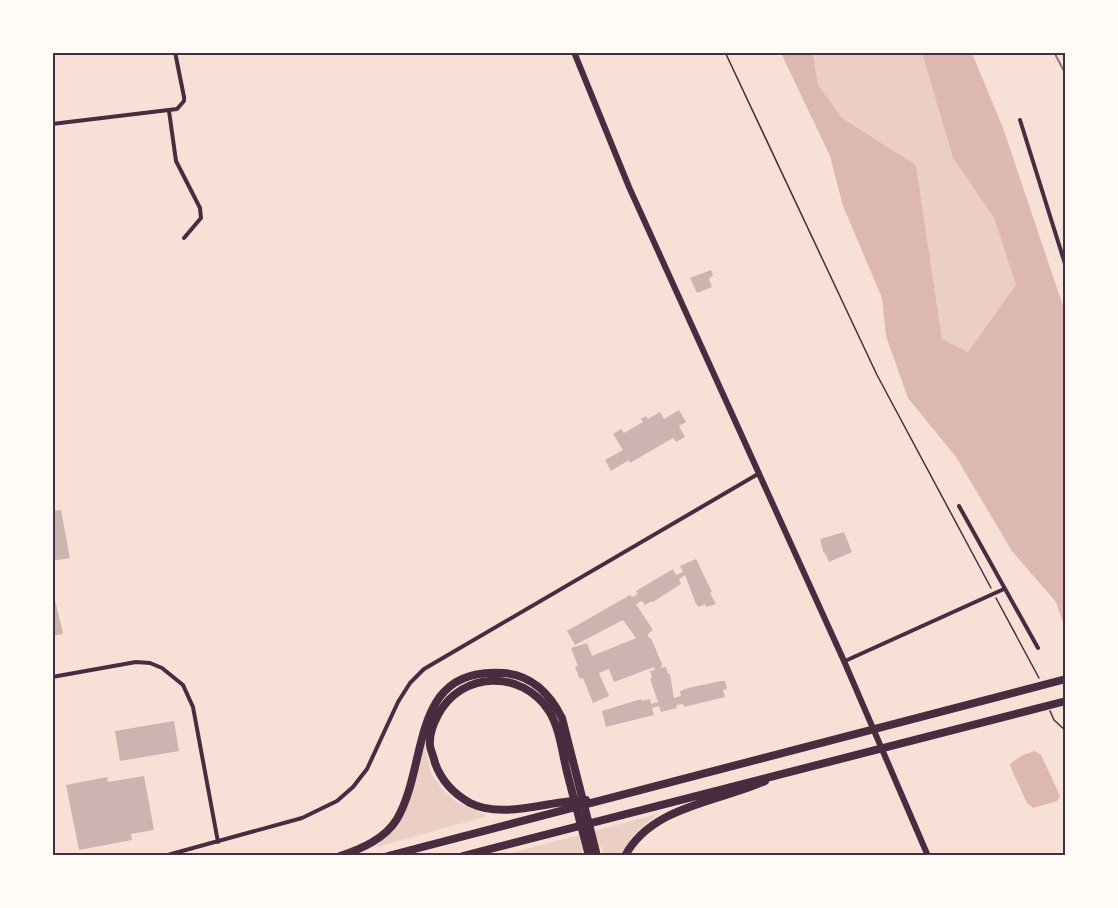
<svg xmlns="http://www.w3.org/2000/svg" width="1118" height="908" viewBox="0 0 1118 908" font-family="Commissioner,sans-serif">
	<rect width="100%" height="100%" fill="#f7e1d7"/>
	<!-- green -->
	<path fill="#ebcfc5" d="M 813,53 L 922,53 L 953,158 L 994,218 L 1016,285 L 968,352 L 942,339 L 916,165 L 842,118 L 818,85 Z
		M 424,742 L 431,773 L 441,788 L 455,801 L 487,816 L 374,848 C 411,818 414,785 424,742 Z
		M 658,814 L 633,835 L 621,855 L 604,855 L 601,846 L 581,851 L 582,855 L 500,856 Z"/>
	<!-- water -->
	<path fill="#dcb8b0" d="M 781,53 L 813,53 L 818,85 L 842,118 L 916,165 L 942,339 L 968,352 L 1016,285 L 994,218 L 953,158 L 922,53 L 972,53 L 1003,128 L 1065,312 L 1065,628 L 1056,602 L 1012,551 L 956,457 L 908,398 L 886,336 L 882,298 L 843,206 L 830,156 Z
		M 1035,751 L 1041,755 L 1060,796 L 1057,801 L 1033,808 L 1027,803 L 1010,766 L 1011,763 L 1023,755 Z"/>
	<!-- building -->
	<path fill="#ccb4b1" d="M 711,270 L 713,275 L 709,279 L 712,287 L 697,293 L 690,278 Z
		M 679,410 L 686,422 L 679,426 L 685,437 L 676,442 L 673,438 L 630,463 L 629,460 L 611,471 L 605,460 L 623,450 L 613,434 L 621,429 L 624,433 L 643,422 L 641,419 L 646,416 L 648,419 L 660,412 L 664,419 Z
		M 61,510 L 70,558 L 52,561 L 52,511 Z
		M 844,532 L 852,552 L 829,562 L 825,553 L 824,554 L 820,539 Z
		M 696,559 L 712,592 L 710,593 L 716,604 L 706,607 L 705,604 L 699,607 L 696,604 L 685,575 L 679,579 L 681,584 L 653,602 L 652,601 L 645,605 L 642,601 L 636,604 L 653,630 L 648,634 L 649,638 L 651,638 L 662,664 L 661,668 L 666,667 L 668,674 L 670,674 L 674,698 L 681,696 L 680,691 L 688,688 L 721,681 L 725,681 L 727,689 L 723,690 L 725,697 L 684,707 L 683,704 L 676,705 L 677,708 L 661,712 L 659,706 L 652,708 L 654,715 L 606,727 L 602,711 L 641,699 L 642,701 L 650,699 L 651,704 L 658,702 L 650,679 L 652,678 L 650,671 L 655,670 L 654,667 L 614,682 L 609,669 L 599,673 L 609,696 L 593,703 L 583,678 L 580,679 L 575,667 L 578,666 L 571,648 L 587,643 L 592,656 L 636,638 L 623,620 L 575,645 L 567,631 L 630,595 L 632,597 L 638,594 L 636,591 L 673,569 L 676,575 L 683,572 L 680,566 Z
		M 52,587 L 63,634 L 52,636 Z
		M 174,721 L 179,751 L 120,761 L 115,731 Z
		M 144,776 L 154,830 L 131,834 L 132,840 L 79,850 L 66,785 L 107,777 L 108,782 Z"/>
	<g fill="none" stroke-linecap="round" stroke-linejoin="round">
		<!-- path -->
		<path stroke="#4a2c40" stroke-width="1.5" d="M 725,52 L 877,375 L 991,588
			M 996,598 L 1039,678
			M 1050,711 L 1054,720 L 1066,731"/>
		<!-- minor -->
		<path stroke="#4a2c40" stroke-width="4" d="M 169,111 L 176,161 L 200,208 L 201,218 L 184,238
			M 1020,120 L 1066,267
			M 52,124 L 177,109 L 184,101 L 184,97 L 175,52
			M 959,506 L 1038,648
			M 845,661 L 1004,589
			M 52,677 L 136,662 L 150,663 L 162,668 L 183,685 L 193,707 L 218,842
			M 164,856 L 302,818 L 337,801 L 353,787 L 367,769 L 398,702 L 410,683 L 424,669 L 758,474"/>
		<!-- primary -->
		<path stroke="#4a2c40" stroke-width="6" d="M 574,52 L 629,187 L 844,661 L 928,856"/>
		<!-- motorway -->
		<path stroke="#4a2c40" stroke-width="8" d="M 586,800 C 550,800 504,820 470,803 C 454,794 441,780 435,763 C 434,758 431,751 430,746 C 429,735 433,724 438,715 C 461,671 522,669 549,711 C 560,729 562,752 567,772 C 574,800 582,828 589,856
			M 340,856 C 361,849 385,839 397,819 C 429,764 409,666 503,673 C 532,675 550,694 562,718 L 597,856
			M 388,856 L 1066,679
			M 463,856 L 1066,701
			M 625,856 C 651,806 719,802 765,781"/>
		<!-- rail -->
		<path stroke="#8f747c" stroke-width="2" d="M 1054,52 L 1066,75"/>
	</g>
	<!-- border -->
	<rect width="1118" height="908" fill="none" stroke="#fffaf5" stroke-width="108"/>
	<rect x="54" y="54" width="1010" height="800" fill="none" stroke="#4a2c40" stroke-width="2"/>
</svg>
